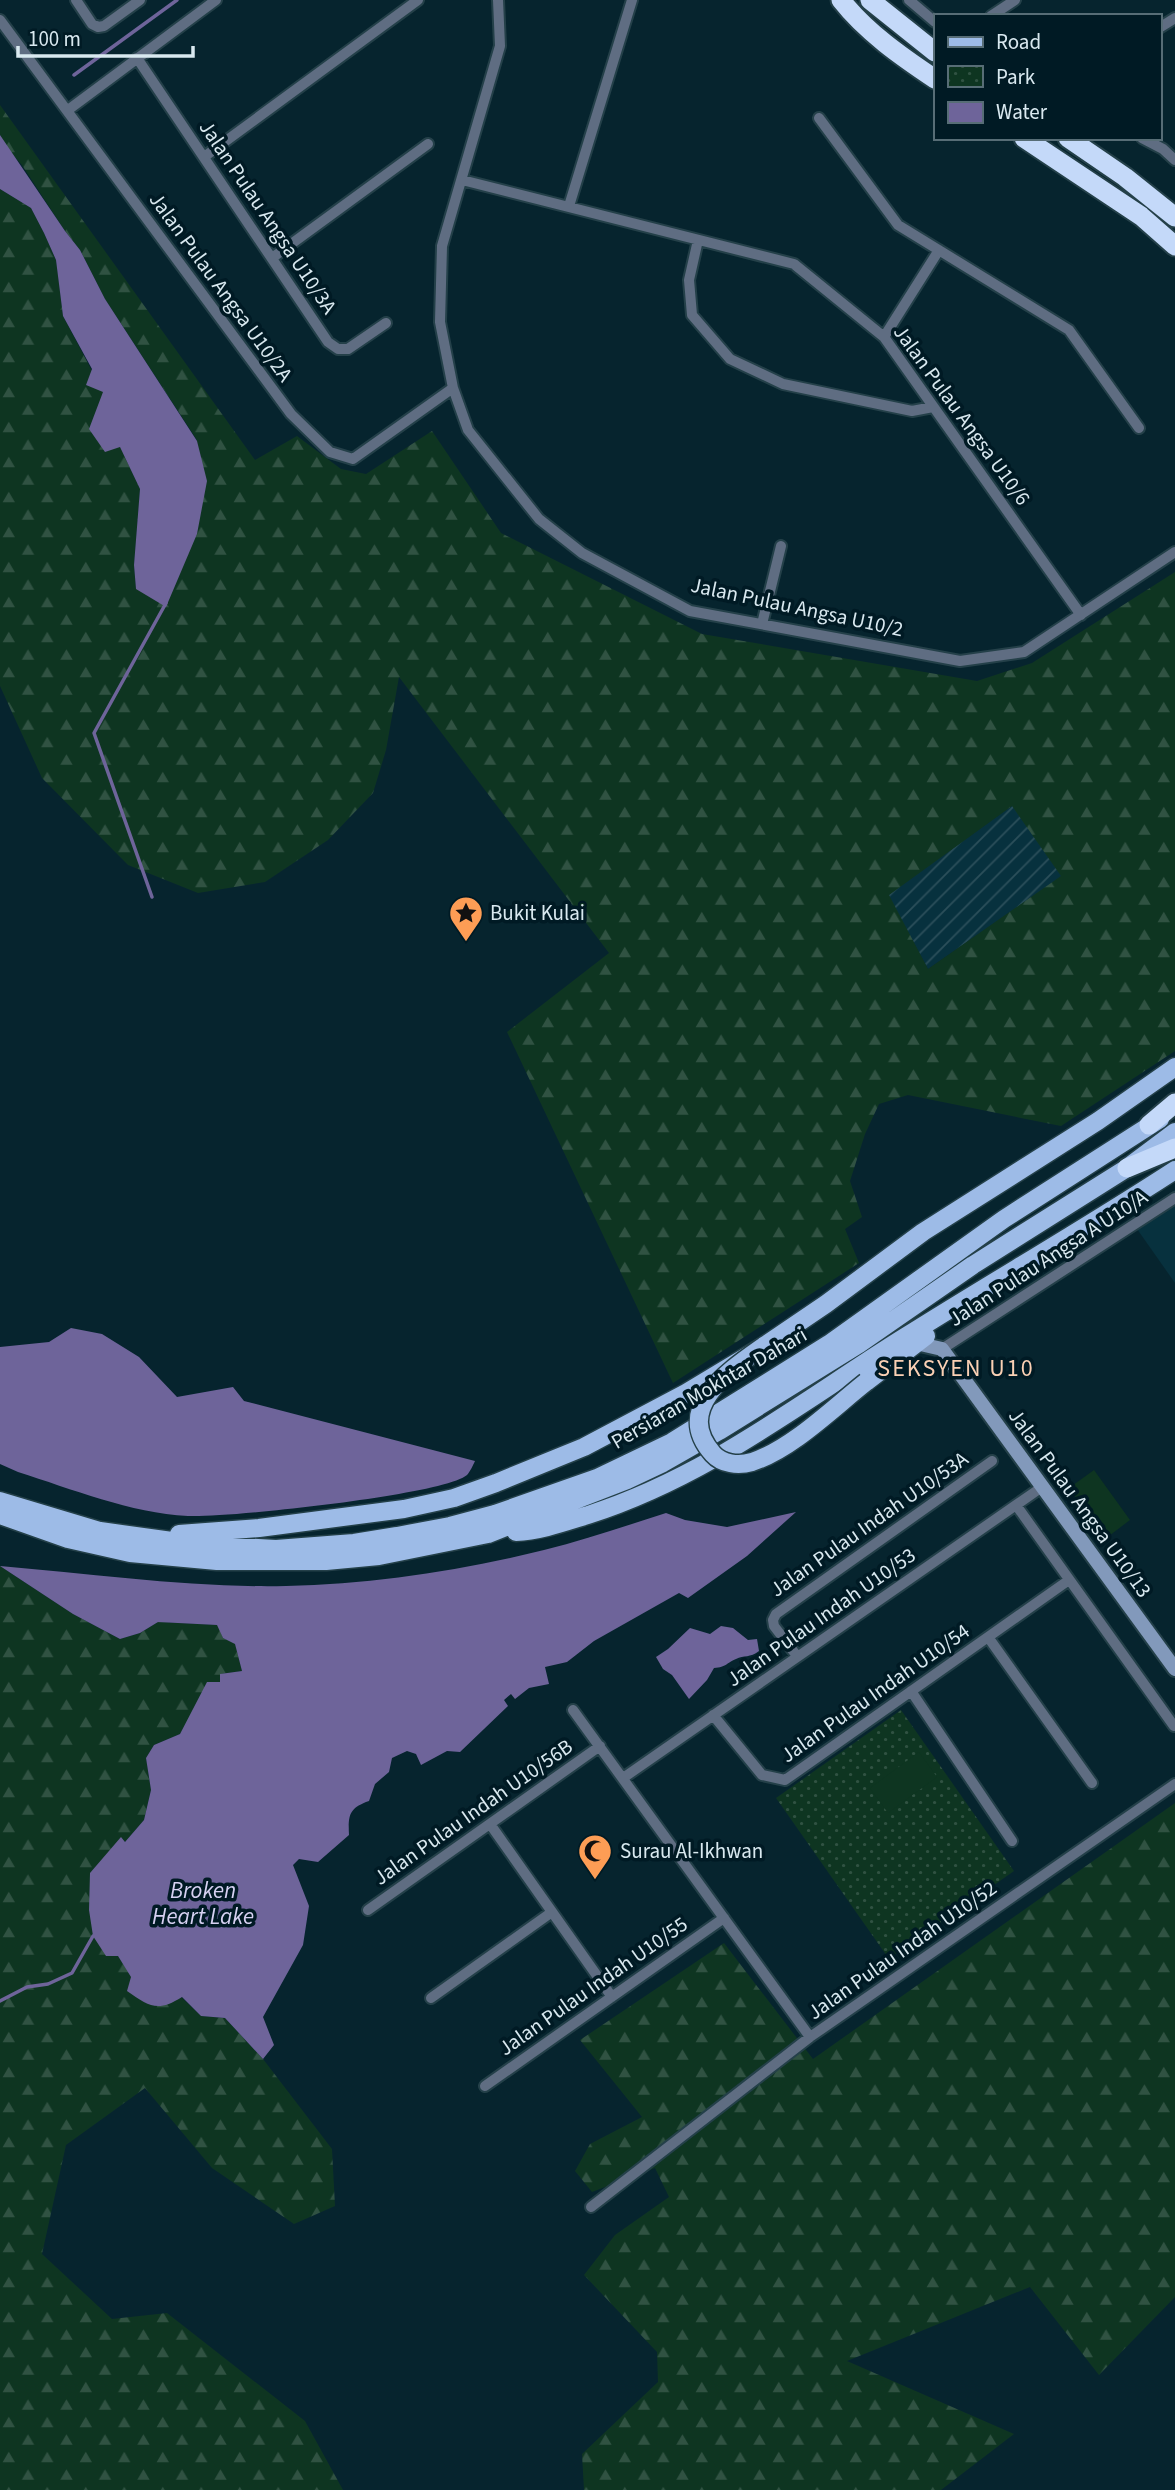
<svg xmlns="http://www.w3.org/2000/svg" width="1175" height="2490" viewBox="0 0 1175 2490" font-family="'Source Sans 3',sans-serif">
	<defs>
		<pattern id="industrial-furrows" width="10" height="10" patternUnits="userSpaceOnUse" patternTransform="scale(1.75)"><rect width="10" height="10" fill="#07313e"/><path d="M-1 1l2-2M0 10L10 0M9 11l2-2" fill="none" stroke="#2b4f5a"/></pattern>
		<pattern id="forest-firs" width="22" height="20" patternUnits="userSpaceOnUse" patternTransform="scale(1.75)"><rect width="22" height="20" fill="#0e3521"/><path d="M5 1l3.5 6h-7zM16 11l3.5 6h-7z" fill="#305242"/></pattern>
		<pattern id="park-dots" width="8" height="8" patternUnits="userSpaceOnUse" patternTransform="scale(1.75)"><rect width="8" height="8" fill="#0e3521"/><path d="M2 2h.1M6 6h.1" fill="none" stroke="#305242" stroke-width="1.8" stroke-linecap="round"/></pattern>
	</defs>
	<rect width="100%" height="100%" fill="#06242e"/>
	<!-- built -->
	<path fill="#07313e" d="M 1175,1190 L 1175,1283 L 1130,1219 Z"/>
	<!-- industrial -->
	<path fill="url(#industrial-furrows)" d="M 1013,805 L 1062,876 L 928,969 L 888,895 Z"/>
	<!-- forest -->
	<path fill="url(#forest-firs)" fill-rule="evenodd" d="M 0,105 L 255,460 L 297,436 L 341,469 L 366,474 L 432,431 L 501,533 L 702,634 L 977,681 L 1032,663 L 1175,572 L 1175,1051 L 1061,1126 L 908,1095 L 879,1104 L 865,1134 L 850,1181 L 862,1217 L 845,1229 L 859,1263 L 673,1383 L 507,1032 L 609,953 L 399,677 L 386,750 L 373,793 L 328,840 L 265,882 L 198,893 L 128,865 L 42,778 L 0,686 L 0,189 L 31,208 L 44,233 L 56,260 L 63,316 L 103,392 L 120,446 L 140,489 L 134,565 L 136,589 L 197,440 L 105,299 L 80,250 L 65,231 L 22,165 L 6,147 L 0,135 ZM 1012,806 L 1061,876 L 928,969 L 889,895 Z
		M 0,1566 L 73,1614 L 120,1639 L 140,1633 L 158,1622 L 218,1625 L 223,1638 L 235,1643 L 242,1671 L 221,1674 L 220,1682 L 191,1716 L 180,1734 L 154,1745 L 146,1758 L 151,1790 L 144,1820 L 125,1842 L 122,1838 L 118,1956 L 132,1977 L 127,1991 L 181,1997 L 201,2016 L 225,2018 L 263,2059 L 332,2149 L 335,2206 L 294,2224 L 212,2168 L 145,2088 L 66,2145 L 42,2254 L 112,2319 L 167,2313 L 305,2421 L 343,2490 L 0,2490 Z
		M 1175,1803 L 1175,2297 L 1099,2375 L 1030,2287 L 847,2361 L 1014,2434 L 941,2490 L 584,2490 L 582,2454 L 658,2382 L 657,2352 L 584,2275 L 615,2235 L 669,2197 L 655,2168 L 592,2192 L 575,2171 L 590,2144 L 642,2117 L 580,2040 L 724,1943 L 813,2059 Z"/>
	<!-- park -->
	<path fill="url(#park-dots)" d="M 901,1710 L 1014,1871 L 889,1959 L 776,1798 Z"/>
	<!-- pitch -->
	<path fill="#0e3521" d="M 1094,1470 L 1130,1520 L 1105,1539 L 1069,1488 Z
		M 919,1752 L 937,1777 L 888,1813 L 870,1788 Z"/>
	<!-- water -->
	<path fill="#6e649a" d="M 0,135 L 65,231 L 80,250 L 105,299 L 197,441 L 207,481 L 197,534 L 166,607 L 136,589 L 134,565 L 140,489 L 120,447 L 105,452 L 89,429 L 103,392 L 86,385 L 92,369 L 63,316 L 56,260 L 44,233 L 31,208 L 0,189 Z
		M 71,1328 L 102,1334 L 139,1357 L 177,1397 L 233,1387 L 244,1401 L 475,1461 C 473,1465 470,1472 467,1475 C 444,1495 226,1518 188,1516 C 130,1513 72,1489 18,1472 L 0,1464 L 0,1347 L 49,1342 Z
		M 796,1512 L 747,1556 L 688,1598 L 679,1593 L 594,1641 L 567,1662 L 545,1667 L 549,1684 L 529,1688 L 515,1699 L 511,1694 L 504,1700 L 508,1706 L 460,1752 L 447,1751 L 421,1765 L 416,1754 L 407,1751 L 392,1758 L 389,1772 L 375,1784 L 369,1801 C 349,1808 348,1815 349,1835 L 318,1862 L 299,1859 L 293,1865 L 309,1906 L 303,1945 L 263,2017 L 274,2045 L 263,2059 L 225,2018 L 201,2016 L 182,1997 C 157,2013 149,2006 127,1991 L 131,1977 L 118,1956 L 106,1956 L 93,1936 L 89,1910 L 90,1873 L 121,1837 L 125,1842 L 144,1820 L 151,1790 L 146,1758 L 154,1745 L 180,1734 L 207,1682 L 220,1682 L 220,1674 L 242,1671 L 235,1644 L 223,1638 L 217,1625 L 158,1622 L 140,1633 L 120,1639 L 73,1614 L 0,1566 C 95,1574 191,1588 286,1586 C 372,1584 460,1571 544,1550 C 585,1540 625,1526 666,1513 L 685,1520 L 727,1527 Z
		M 721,1626 L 733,1628 L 748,1640 L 757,1639 L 759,1651 C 750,1658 744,1655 736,1659 C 726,1663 727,1667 714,1668 L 707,1680 L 689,1699 L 672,1675 L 663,1669 L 656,1657 L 668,1649 L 690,1628 L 710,1634 Z"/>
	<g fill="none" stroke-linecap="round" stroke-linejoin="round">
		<!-- stream -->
		<path stroke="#6e649a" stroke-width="3.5" d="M 74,75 L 177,0
			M 152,897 L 94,733 L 166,603
			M 0,2001 L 27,1987 L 48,1984 L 72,1973 L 93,1936"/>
		<!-- street casing -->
		<g stroke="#244049" stroke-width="14">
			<path id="street" d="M 76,0 L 92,24 L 98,27 L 104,26 L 140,0
				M 498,0 L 500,46 L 442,246 L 440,322 L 453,388 L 468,430 L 539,519 L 582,553 L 690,611 L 960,661 L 1024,652 L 1175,552
				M 909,0 L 935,22
				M 991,16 L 1015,0
				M 0,20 L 291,414 L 330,452 L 353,459 L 453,388
				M 1159,28 L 1175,18
				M 137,58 L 328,342 L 338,349 L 348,349 L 386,323
				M 68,110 L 216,0
				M 819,118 L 898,225 L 1069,330 L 1139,428
				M 1142,138 L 1163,149 L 1175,160
				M 204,157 L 418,0
				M 462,180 L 794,264 L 884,337 L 1081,615
				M 569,206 L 632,0
				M 698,240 L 689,280 L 692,315 L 730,359 L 783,384 L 912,411 L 933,407
				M 272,258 L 428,144
				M 884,337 L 939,250
				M 762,624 L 781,546
				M 942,1349 L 1175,1198
				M 1016,1505 L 1174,1726
				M 988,1637 L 1092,1783
				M 797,1656 L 774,1626 L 773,1620 L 776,1614 L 992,1461
				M 911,1691 L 1012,1841
				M 573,1710 L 810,2037 L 1175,1784
				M 713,1715 L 762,1775 L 785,1780 L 1069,1580
				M 623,1778 L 1042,1487
				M 490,1824 L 612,1997
				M 368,1910 L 600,1746
				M 431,1998 L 552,1912
				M 485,2086 L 724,1918
				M 591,2207 L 810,2037"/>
		</g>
		<!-- secondary casing -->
		<g stroke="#244049" stroke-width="18">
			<path id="secondary" d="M 916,1343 L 942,1349 L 1175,1669"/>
		</g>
		<!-- primary casing -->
		<g stroke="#244049" stroke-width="21">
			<path id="primary" d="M 866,1382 L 926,1336
				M 0,1501 L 100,1531 L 201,1545 L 276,1549 L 354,1543 L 397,1536 L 450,1526 L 495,1514 L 597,1478 L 672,1442 L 829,1344 L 1004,1219 L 1160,1119
				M 0,1515 L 68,1539 L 130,1553 L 217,1561 L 326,1561 L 379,1556 L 488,1534 L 627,1480 L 663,1463 L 719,1431 L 859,1344 L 973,1265 L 1127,1168 L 1175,1132
				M 516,1532 C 540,1531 565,1522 588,1515 C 707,1477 801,1402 905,1337 C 994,1281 1086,1228 1175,1170
				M 179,1534 L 259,1528 L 404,1509 L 454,1498 L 496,1483 L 584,1447 L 686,1393 L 764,1346 L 826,1304 L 923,1232 L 1098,1121 L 1175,1067"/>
		</g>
		<!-- highway casing -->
		<g stroke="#244049" stroke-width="23">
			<path id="highway" d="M 841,0 C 866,32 902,57 935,79
				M 870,0 L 935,52
				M 1024,138 L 1141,216 L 1175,246
				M 1068,138 L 1125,177 L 1175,217
				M 1149,1125 L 1175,1103
				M 1127,1168 L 1175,1148"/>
		</g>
		<!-- street -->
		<use href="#street" stroke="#5f6d82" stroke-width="10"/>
		<!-- secondary -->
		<use href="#secondary" stroke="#8299bb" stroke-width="14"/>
		<!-- primary -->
		<use href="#primary" stroke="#9dbbe7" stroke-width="18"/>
		<!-- highway -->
		<use href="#highway" stroke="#c4d9f9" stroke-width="19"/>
		<!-- primary-bridge casing -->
		<g stroke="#244049" stroke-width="21" stroke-linecap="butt">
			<path id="primary-bridge" d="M 764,1346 C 730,1370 672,1408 713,1454 C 722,1464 738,1466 752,1462 C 792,1449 833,1408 866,1382"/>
		</g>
		<!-- primary-bridge -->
		<use href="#primary-bridge" stroke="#9dbbe7" stroke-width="18"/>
	</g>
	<!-- icons -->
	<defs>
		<g id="sight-pin" transform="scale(1.75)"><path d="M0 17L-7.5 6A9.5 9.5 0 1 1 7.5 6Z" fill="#fd9d55" stroke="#001a24"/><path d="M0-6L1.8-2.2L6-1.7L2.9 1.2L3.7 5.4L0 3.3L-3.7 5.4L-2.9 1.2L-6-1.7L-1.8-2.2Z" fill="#111"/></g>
		<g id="mosque-pin" transform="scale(1.75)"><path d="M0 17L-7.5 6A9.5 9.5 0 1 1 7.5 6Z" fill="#fd9d55" stroke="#001a24"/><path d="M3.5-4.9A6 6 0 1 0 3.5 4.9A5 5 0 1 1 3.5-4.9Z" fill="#111"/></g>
	</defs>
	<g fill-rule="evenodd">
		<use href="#sight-pin" x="466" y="913"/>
		<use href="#mosque-pin" x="595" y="1851"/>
	</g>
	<g text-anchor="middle" stroke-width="7" stroke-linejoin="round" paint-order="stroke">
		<!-- street labels -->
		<g font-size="21" fill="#d9e9f0" stroke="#001a24">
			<text transform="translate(268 217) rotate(56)" y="7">Jalan Pulau Angsa U10/3A</text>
			<text transform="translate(221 287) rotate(54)" y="7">Jalan Pulau Angsa U10/2A</text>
			<text transform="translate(962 415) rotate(54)" y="7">Jalan Pulau Angsa U10/6</text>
			<text transform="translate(797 607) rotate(12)" y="7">Jalan Pulau Angsa U10/2</text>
			<text transform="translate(1048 1258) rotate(-33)" y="7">Jalan Pulau Angsa A U10/A</text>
			<text transform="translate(709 1388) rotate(-30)" y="7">Persiaran Mokhtar Dahari</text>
			<text transform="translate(1080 1503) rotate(54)" y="7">Jalan Pulau Angsa U10/13</text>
			<text transform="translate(869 1524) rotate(-35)" y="7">Jalan Pulau Indah U10/53A</text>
			<text transform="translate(821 1617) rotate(-35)" y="7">Jalan Pulau Indah U10/53</text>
			<text transform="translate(875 1693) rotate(-35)" y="7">Jalan Pulau Indah U10/54</text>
			<text transform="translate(473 1812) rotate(-35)" y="7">Jalan Pulau Indah U10/56B</text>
			<text transform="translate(902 1950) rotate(-35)" y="7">Jalan Pulau Indah U10/52</text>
			<text transform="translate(593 1986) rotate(-35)" y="7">Jalan Pulau Indah U10/55</text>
		</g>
		<!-- poi labels -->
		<g font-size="21" fill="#d9e9f0" stroke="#001a24" text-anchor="start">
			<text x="490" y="920">Bukit Kulai</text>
			<text x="620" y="1858">Surau Al-Ikhwan</text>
		</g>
		<!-- water labels -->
		<g font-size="23" font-style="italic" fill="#d6d1f2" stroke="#001a24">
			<text x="203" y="1898">Broken<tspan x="203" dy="26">Heart Lake</tspan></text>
		</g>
		<!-- quarter labels -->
		<g font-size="24" letter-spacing="2" fill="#fad0b4" stroke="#001a24">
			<text x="956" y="1376">SEKSYEN U10</text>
		</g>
	</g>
	<!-- legend -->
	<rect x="934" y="14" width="228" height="126" fill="#001a24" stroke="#576d76" stroke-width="2"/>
	<rect x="948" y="37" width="35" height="10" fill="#9dbbe7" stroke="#576d76" stroke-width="2"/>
	<text x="996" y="49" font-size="21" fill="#d9e9f0">Road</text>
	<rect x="948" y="66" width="35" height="21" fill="url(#park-dots)" stroke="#576d76" stroke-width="2"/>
	<text x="996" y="84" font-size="21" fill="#d9e9f0">Park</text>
	<rect x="948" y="102" width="35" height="21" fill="#6e649a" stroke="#576d76" stroke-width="2"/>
	<text x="996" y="119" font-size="21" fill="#d9e9f0">Water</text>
	<!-- scale -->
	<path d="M18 46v10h175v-10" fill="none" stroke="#d9e9f0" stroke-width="3.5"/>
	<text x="28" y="46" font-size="21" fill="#d9e9f0" stroke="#001a24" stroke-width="5" paint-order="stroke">100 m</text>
</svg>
